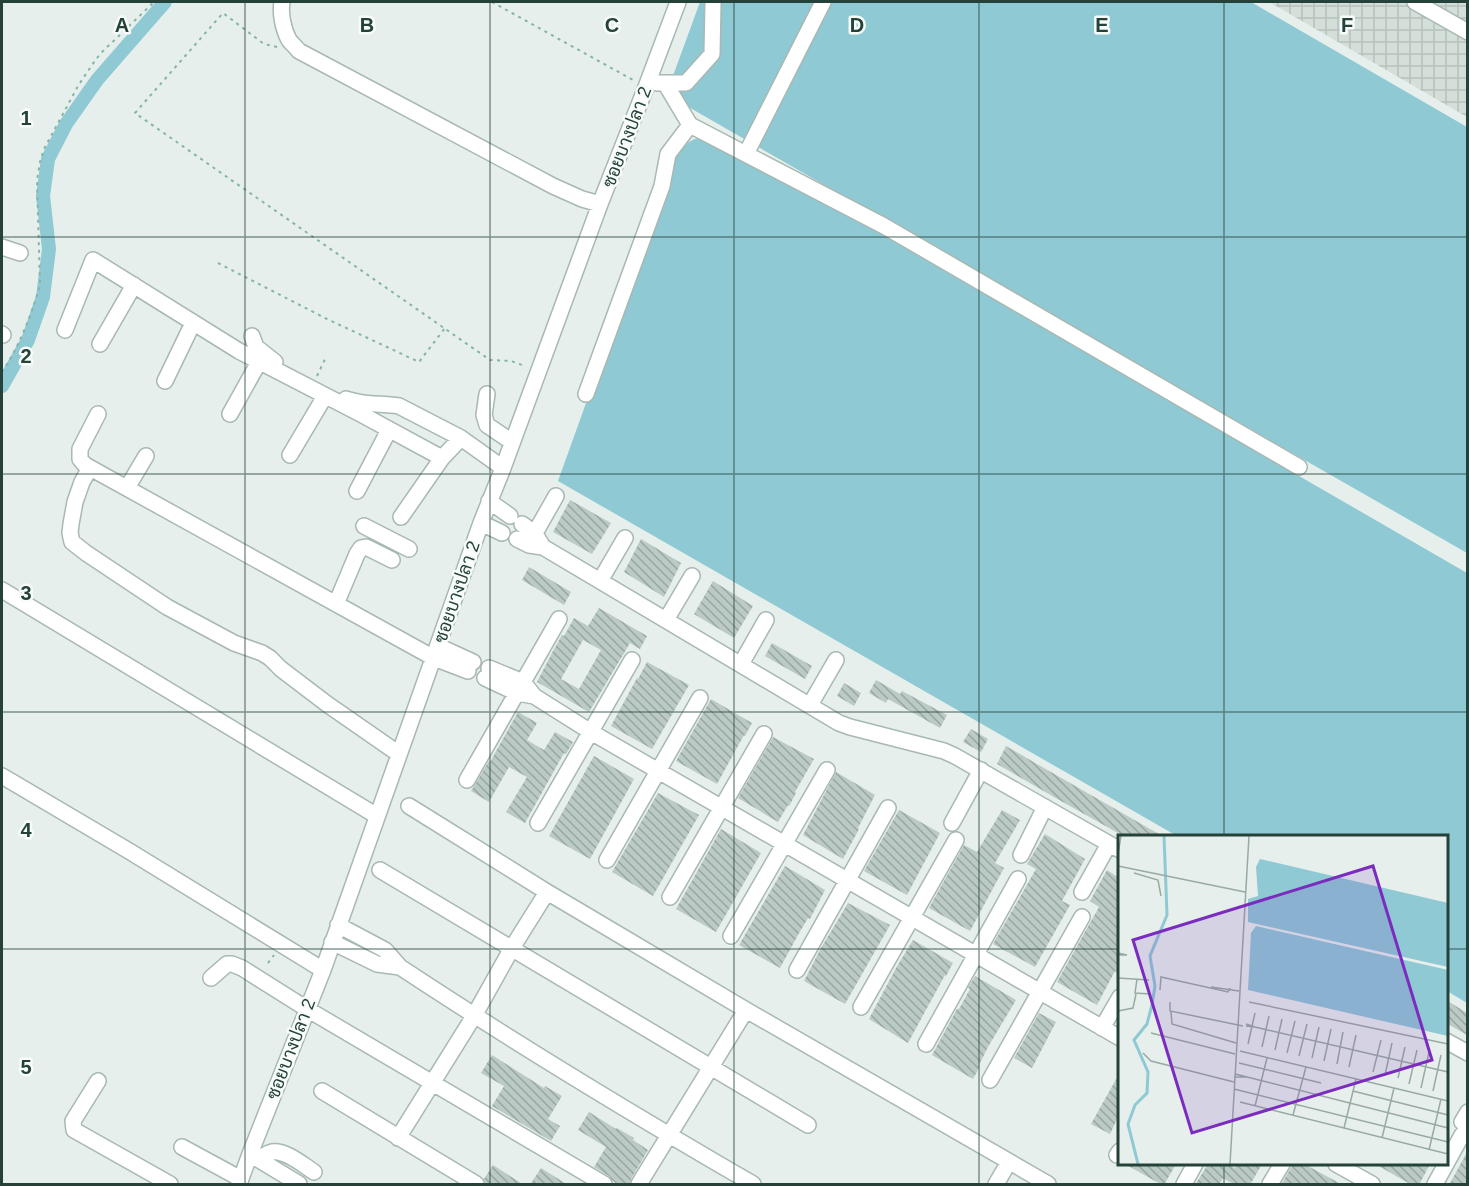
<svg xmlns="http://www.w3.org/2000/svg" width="1469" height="1186" viewBox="0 0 1469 1186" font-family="Arial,Sarabun,sans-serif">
	<defs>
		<pattern id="industrial-grid" width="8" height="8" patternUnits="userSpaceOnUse" patternTransform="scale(1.5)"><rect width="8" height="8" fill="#d4dfda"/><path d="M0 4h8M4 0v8" fill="none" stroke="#b6c1bc"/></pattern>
		<pattern id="building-back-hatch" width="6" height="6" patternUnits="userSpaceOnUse" patternTransform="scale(1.5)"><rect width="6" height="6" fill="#bbcac4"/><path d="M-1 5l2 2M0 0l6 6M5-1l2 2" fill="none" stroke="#98a6a0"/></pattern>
	</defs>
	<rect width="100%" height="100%" fill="#e6efeb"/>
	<!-- industrial -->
	<path fill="url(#industrial-grid)" d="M 1269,2 L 1467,2 L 1467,117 Z"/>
	<!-- water -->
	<path fill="#8ec9d4" d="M 700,2 L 1251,2 L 1467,127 L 1467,553 L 671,97 L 670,84 Z
		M 711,136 L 1467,573 L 1467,1003 L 1447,991 L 1446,836 L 1177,836 L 558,481 L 672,164 C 684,145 687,138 711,136 Z"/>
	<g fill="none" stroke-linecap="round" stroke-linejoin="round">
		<!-- canal -->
		<path stroke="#8ec9d4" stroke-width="14" d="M 2,386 L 28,340 L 43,297 L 49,249 L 43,196 L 48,159 L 66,124 L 97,80 L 165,2"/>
	</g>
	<!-- building -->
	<path fill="url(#building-back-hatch)" fill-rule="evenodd" d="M 570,500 L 611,523 L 592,554 L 553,532 Z
		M 641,539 L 681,563 L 664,597 L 624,572 Z
		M 529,567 L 571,592 L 564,605 L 522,580 Z
		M 713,581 L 753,606 L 734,638 L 694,614 Z
		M 599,608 L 647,636 L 640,649 L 630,643 L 589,712 L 537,682 L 553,651 L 562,635 L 564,636 L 574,618 L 588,626 ZM 583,640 L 601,650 L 579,689 L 561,679 Z
		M 772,643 L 812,666 L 805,679 L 765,656 Z
		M 647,662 L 689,685 L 652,749 L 611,726 L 637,678 L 638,679 Z
		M 876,680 L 900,694 L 902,691 L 947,715 L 940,728 L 888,699 L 886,703 L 869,693 Z
		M 844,683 L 861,693 L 854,706 L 837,696 Z
		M 711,699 L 752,723 L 745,736 L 744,735 L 717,784 L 676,761 Z
		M 518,712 L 537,723 L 527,740 L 544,750 L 555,732 L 573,742 L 566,754 L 564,753 L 525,823 L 506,812 L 527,777 L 509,767 L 489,802 L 471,791 L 489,761 L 490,762 Z
		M 971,729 L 988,739 L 981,752 L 963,742 Z
		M 773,737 L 814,759 L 795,792 L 796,793 L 789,806 L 788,805 L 778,822 L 738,798 Z
		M 1006,746 L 1037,764 L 1164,837 L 1125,837 L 1054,797 L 997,764 Z
		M 594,756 L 634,779 L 590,859 L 549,836 Z
		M 836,772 L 875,795 L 858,828 L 859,829 L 843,859 L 803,835 Z
		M 658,793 L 699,815 L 653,896 L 612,872 Z
		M 899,810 L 940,833 L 907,895 L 864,871 Z
		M 1002,810 L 1020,820 L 995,863 L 1004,868 L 970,931 L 929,908 L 964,845 L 977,852 Z
		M 721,829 L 761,853 L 716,932 L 676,909 Z
		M 1045,834 L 1085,859 L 1062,901 L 1070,905 L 1035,967 L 993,944 L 1036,869 L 1027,864 Z
		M 785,866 L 825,890 L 810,919 L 808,918 L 798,935 L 780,968 L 739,945 Z
		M 1107,870 L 1119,878 L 1119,974 L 1115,971 L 1097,1005 L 1057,982 L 1099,907 L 1090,901 Z
		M 848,903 L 890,925 L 845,1004 L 804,981 L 821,948 Z
		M 913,940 L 953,963 L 946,976 L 945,975 L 908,1043 L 869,1019 L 896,968 Z
		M 975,976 L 1016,1000 L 988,1047 L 979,1065 L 980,1066 L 973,1079 L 932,1055 L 957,1009 L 959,1009 L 970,989 L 968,988 Z
		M 1446,1000 L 1467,1013 L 1467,1035 L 1446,1023 Z
		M 1039,1013 L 1056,1022 L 1032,1068 L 1014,1058 Z
		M 492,1055 L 544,1088 L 545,1086 L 562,1096 L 548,1119 L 560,1126 L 551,1141 L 492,1106 L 504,1086 L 481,1073 Z
		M 1119,1074 L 1119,1115 L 1110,1134 L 1091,1124 Z
		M 589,1112 L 616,1129 L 617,1128 L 634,1138 L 633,1140 L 648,1150 L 631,1179 L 629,1185 L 618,1185 L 613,1181 L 609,1176 L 594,1167 L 606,1147 L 578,1130 Z
		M 1467,1152 L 1467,1185 L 1449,1185 Z
		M 1125,1164 L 1176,1164 L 1164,1185 L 1162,1185 Z
		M 1208,1164 L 1227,1164 L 1235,1168 L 1237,1164 L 1262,1164 L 1250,1185 L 1235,1185 L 1223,1178 L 1219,1185 L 1195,1185 Z
		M 1293,1164 L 1304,1164 L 1343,1185 L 1281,1185 Z
		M 1375,1164 L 1430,1164 L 1419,1185 L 1412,1185 Z
		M 493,1165 L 524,1185 L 486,1185 L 484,1179 Z
		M 541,1168 L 568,1185 L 530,1185 Z"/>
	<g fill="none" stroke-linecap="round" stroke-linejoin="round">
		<!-- minor casing -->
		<g stroke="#a8b8b2" stroke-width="18">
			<path id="minor" d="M 282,2 C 280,13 283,29 289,40 C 292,44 296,47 299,51 L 553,186 L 582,199 L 600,204
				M 1415,2 L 1468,32
				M 657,83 L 686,83 L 712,54 L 713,2
				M 690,125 L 884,226 L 1299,467
				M 746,154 L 823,2
				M 2,247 L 20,253
				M 65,330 L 93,260 L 239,351 L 359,413 L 442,458 L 461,438
				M 2,334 L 3,335
				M 252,336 L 256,347 L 275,362
				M 100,344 L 134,285
				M 165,381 L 193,323
				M 487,394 L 484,415 L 487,425 L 512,442
				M 586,394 L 662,186 L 668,154 L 690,125 L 665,83
				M 346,399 C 367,406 379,403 399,406 L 461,438 L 503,468
				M 98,414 L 80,449 L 80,459 L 85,465 L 434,658 L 468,671
				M 230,414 L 259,362
				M 290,455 L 325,396
				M 90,468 L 82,482 L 75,502 L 71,524 L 70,533 L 72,542 L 86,553 L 167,607 L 234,643 L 262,653 L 270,658 L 281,669 L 327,704 L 399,754
				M 127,488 L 146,456
				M 357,491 L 389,430
				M 489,501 L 510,516
				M 401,517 L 442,458
				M 481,523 L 502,533
				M 364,526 L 409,549
				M 517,539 L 529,545 L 543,547 L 535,534 L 522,524
				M 531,540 L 556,496
				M 543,547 L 839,723 L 850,727 L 944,751 L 955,756 L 1120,850
				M 600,581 L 625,538
				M 2,590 L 377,816
				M 336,604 L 357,554 L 361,548 L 366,547 L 392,560
				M 666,620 L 692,576
				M 438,646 L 473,662
				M 741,664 L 766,620
				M 485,678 L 517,693 L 534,696 L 523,682 L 489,668
				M 534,696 L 591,732 L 1120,1038
				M 810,705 L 836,660
				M 2,776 L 129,851 L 323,970
				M 467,780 L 559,619
				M 409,806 L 547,892 L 746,1010 L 1048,1184
				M 538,823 L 632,660
				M 952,823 L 981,770
				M 1021,855 L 1045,807
				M 607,860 L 700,698
				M 380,870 L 808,1125
				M 1082,892 L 1109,844
				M 670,897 L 764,734
				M 731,936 L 827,770
				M 332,942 L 377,964 L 400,967 L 385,950 L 338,925
				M 400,967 C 515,1043 634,1115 753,1184
				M 797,970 L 888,808
				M 211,978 L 227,964 L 232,964 L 242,968 L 307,1009 L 604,1184
				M 861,1007 L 956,840
				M 1102,1028 L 1120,997
				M 1446,1041 L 1468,1053
				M 926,1044 L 1018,879
				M 990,1080 L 1082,917
				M 98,1081 L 73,1121 L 74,1130 L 170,1184
				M 322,1091 L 476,1184
				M 1462,1122 L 1468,1112
				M 398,1138 L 474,1016 L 512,948 L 547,892
				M 182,1147 L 241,1179
				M 1117,1155 L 1120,1151
				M 253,1156 L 299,1184
				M 258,1159 C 262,1157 267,1153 272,1152 C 286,1150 303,1165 314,1172
				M 1336,1164 L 1372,1184
				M 239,1184 L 250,1154 L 323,970 L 481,523 L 503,468 L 600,204 L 646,87 L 678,2
				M 639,1184 L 746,1010
				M 996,1184 L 1009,1162
				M 1184,1184 L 1195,1164
				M 1270,1184 L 1282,1164
				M 1435,1184 L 1462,1135"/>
		</g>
		<!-- path -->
		<path stroke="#86b3a5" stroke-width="2" stroke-dasharray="3 4.5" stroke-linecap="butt" d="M 492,2 L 633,80
			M 277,47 L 264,44 L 223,13 L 135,113 L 490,360 L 511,361 L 525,366
			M 218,263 L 327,319 L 419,362 L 445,328
			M 2,372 C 19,347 32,314 40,285 L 37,180 L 40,162 L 44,149 L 78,86 L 92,65 L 100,54 L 154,2
			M 317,376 L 326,357
			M 268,963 L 274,955"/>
		<!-- minor -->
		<use href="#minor" stroke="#fff" stroke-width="15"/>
	</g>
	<!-- grid -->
	<path fill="none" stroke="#24423a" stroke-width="1.5" stroke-opacity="0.55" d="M 245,2 L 245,1184M 490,2 L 490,1184M 734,2 L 734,1184M 979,2 L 979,1184M 1224,2 L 1224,836M 2,237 L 1468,237M 2,474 L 1468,474M 2,712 L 1468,712M 2,949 L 1120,949M 1446,949 L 1468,949M 1224,1164 L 1224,1184"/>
	<g text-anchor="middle" stroke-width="5" stroke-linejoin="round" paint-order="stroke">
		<!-- street labels -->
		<g font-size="18" fill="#24423a" stroke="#f7fbf9">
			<text transform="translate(627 137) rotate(-69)" y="6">ซอยบางปลา 2</text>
			<text transform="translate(457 592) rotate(-71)" y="6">ซอยบางปลา 2</text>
			<text transform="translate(291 1049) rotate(-69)" y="6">ซอยบางปลา 2</text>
		</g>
	</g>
	<!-- overview -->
	<g transform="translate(1118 835)">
		<rect width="330" height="330" fill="#e6efeb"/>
		<path d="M 142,24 L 330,68 L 330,132 L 130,87 L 130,64 L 140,61 L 138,32 ZM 138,91 L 330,135 L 330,201 L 130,155 L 133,98 Z" fill="#8ec9d4"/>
		<path fill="none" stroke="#8ec9d4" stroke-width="3" d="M 20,329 L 10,289 L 17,270 L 29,258 L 30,237 L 16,205 L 29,189 L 34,170 L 37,151 L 32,121 L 49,80 L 46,1"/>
		<path fill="none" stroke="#98aaa4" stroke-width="1.5" d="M 0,19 L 3,1M 0,31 L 127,57M 16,38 L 40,45 L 43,61M 0,118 L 9,120 L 0,120M 0,143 L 31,145M 19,144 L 17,158 L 32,159M 93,152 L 121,156M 42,155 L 43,142 L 110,157 L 112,153M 52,167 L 52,176 L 125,191M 131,167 L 330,209M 0,176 L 15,173 L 18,159M 53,177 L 54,189 L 118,208M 128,191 L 137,192 L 128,189M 137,192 L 330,237M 33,198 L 117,219M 130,209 L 137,178M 144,212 L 151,181M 157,215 L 164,184M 122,216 L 330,266M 25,218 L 33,226 L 116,247M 169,218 L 177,186M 181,221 L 189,189M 194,223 L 201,192M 206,226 L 213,194M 121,228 L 203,248M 219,229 L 225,197M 231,232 L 238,200M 255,237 L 263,205M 267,240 L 274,208M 116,242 L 129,242 L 117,239M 129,242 L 330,293M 280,243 L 287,212M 291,249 L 299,215M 303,253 L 311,217M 116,254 L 330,307M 235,256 L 330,280M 315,256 L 323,220M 122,267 L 330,319M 137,271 L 149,223M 175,280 L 188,232M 226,293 L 238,244M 264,303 L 276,253M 311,315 L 323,264M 112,329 L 131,1"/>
		<path fill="#7b2cbf" fill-opacity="0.15" stroke="#7b2cbf" stroke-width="3" d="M 255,31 L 314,225 L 74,298 L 15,105 Z"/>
		<rect width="330" height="330" fill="none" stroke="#24423a" stroke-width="3"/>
	</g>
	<g font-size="20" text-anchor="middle" font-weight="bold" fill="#24423a" stroke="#f7fbf9" stroke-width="5" stroke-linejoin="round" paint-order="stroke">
		<text x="122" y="32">A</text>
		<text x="367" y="32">B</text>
		<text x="612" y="32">C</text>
		<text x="857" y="32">D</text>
		<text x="1102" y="32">E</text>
		<text x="1347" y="32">F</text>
		<text x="26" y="125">1</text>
		<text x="26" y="363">2</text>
		<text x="26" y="600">3</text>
		<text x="26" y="837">4</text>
		<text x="26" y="1074">5</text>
	</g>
	<!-- border -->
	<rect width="1469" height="1186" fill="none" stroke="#24423a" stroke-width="6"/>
</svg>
